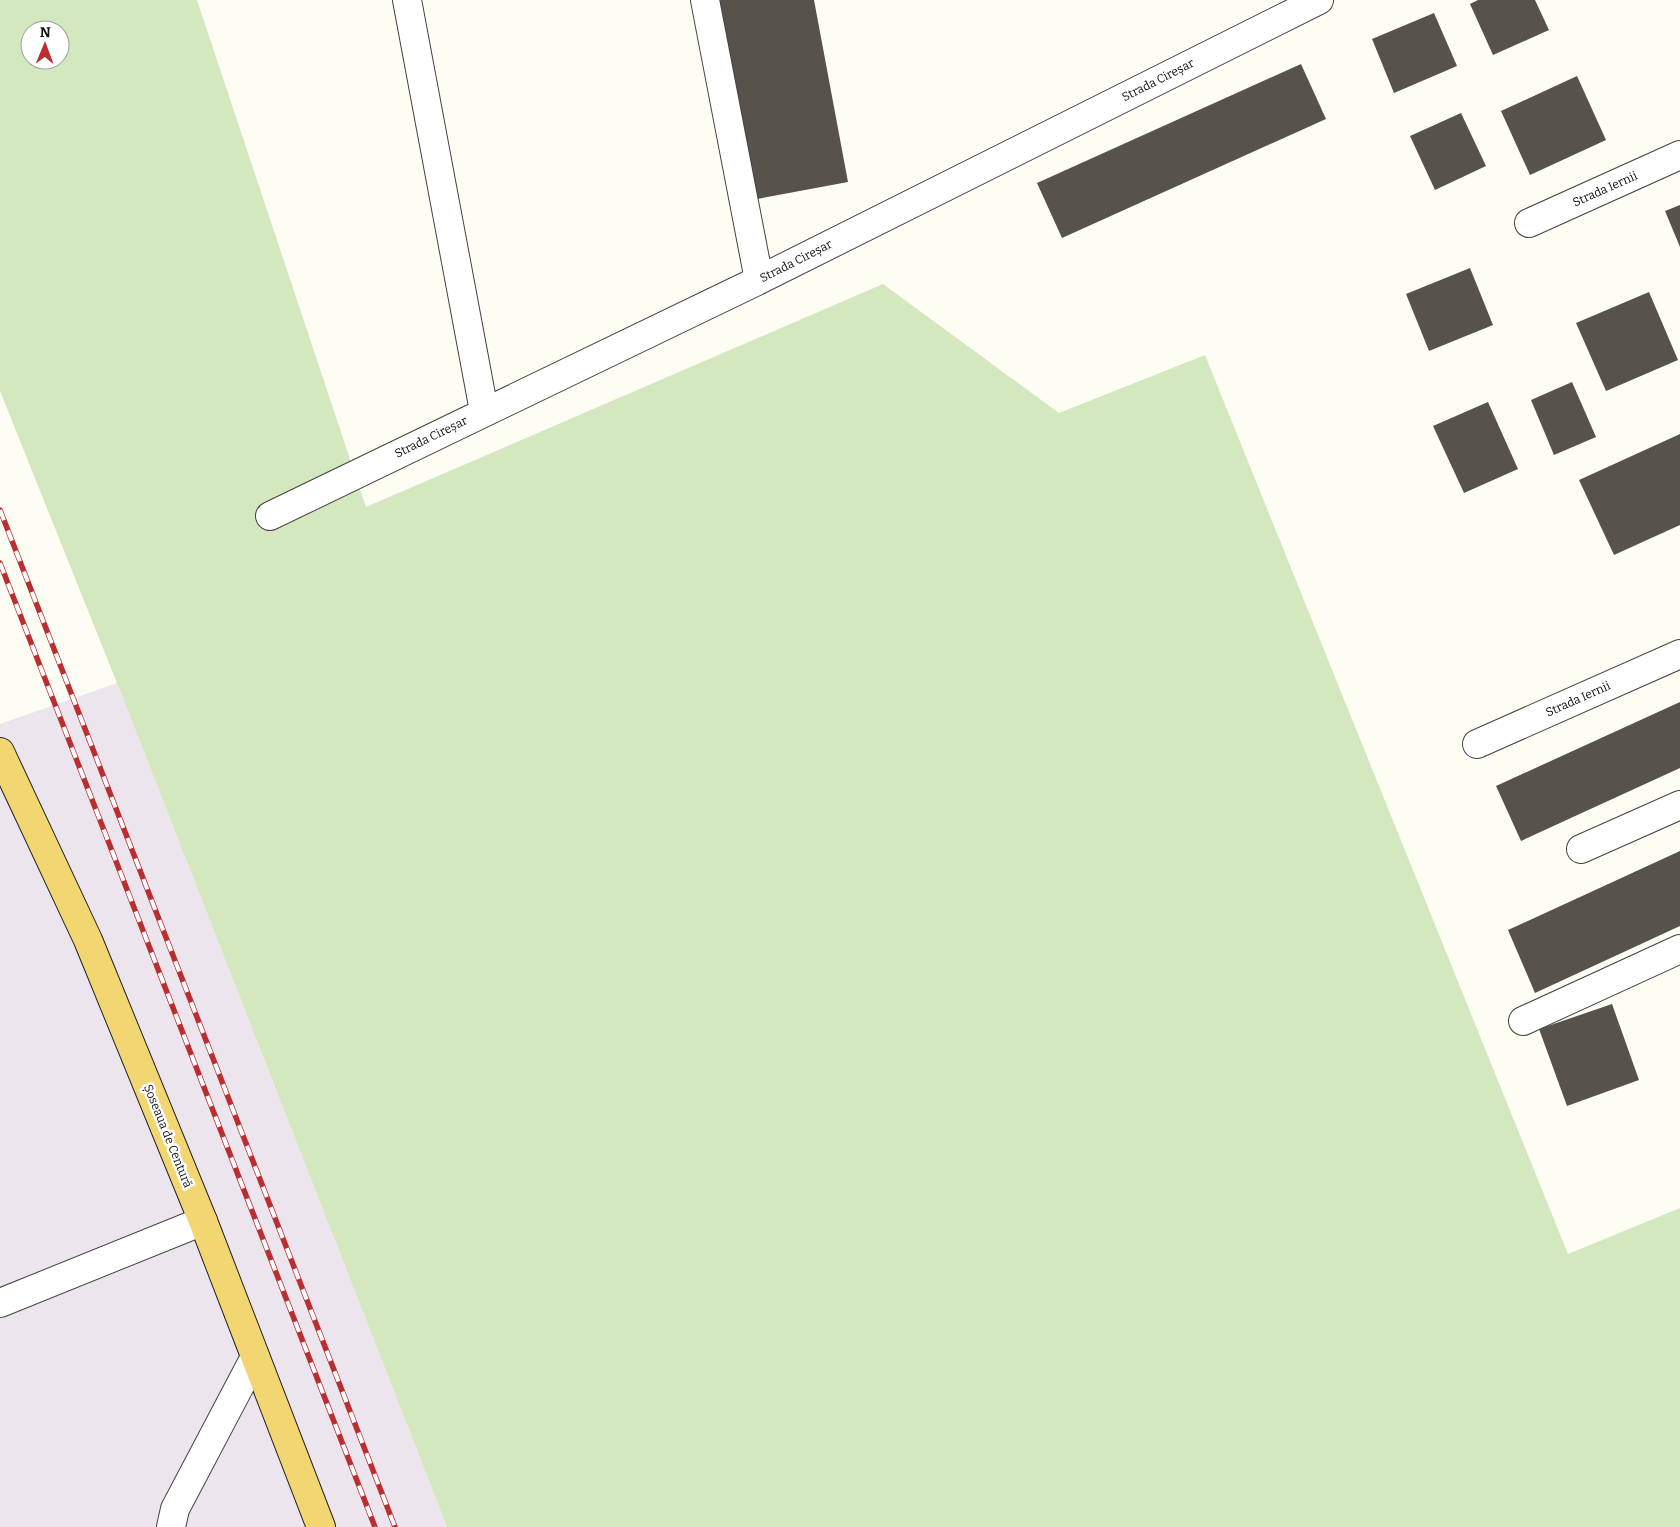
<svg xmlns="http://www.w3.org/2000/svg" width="1680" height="1527" viewBox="0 0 1680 1527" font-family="Bitter,serif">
	<rect width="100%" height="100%" fill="#fefdf4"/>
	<!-- industrial -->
	<path fill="#ede5ee" d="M 117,683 L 447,1527 L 0,1527 L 0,724 Z"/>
	<!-- green -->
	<path fill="#d3e8be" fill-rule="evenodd" d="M 0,0 L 197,0 L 366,507 L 883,284 L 1059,413 L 1205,355 L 1568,1254 L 1680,1208 L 1680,1527 L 447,1527 L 117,683 L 0,391 ZM 30,30 L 60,30 L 60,60 L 30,60 Z"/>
	<!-- building -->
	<path fill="#58524d" d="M 709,0 L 814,0 L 848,182 L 746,201 Z
		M 1478,0 L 1535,0 L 1549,30 L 1493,55 L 1470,4 Z
		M 1434,13 L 1457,66 L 1394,93 L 1372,39 Z
		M 1301,64 L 1326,119 L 1062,238 L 1037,183 Z
		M 1577,76 L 1606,140 L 1530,175 L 1501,111 Z
		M 1461,113 L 1486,166 L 1435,190 L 1410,136 Z
		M 1680,205 L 1680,247 L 1665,211 Z
		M 1470,268 L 1493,325 L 1429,351 L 1406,294 Z
		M 1649,292 L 1678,360 L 1606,391 L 1576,323 Z
		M 1572,382 L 1596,437 L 1554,455 L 1531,400 Z
		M 1488,402 L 1518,469 L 1464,493 L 1433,426 Z
		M 1680,434 L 1680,525 L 1614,555 L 1579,480 Z
		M 1680,702 L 1680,768 L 1521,841 L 1496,786 Z
		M 1680,851 L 1680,926 L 1535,993 L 1508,930 Z
		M 1612,1004 L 1639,1080 L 1567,1106 L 1539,1029 Z"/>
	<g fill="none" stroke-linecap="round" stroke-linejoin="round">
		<!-- minor casing -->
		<g stroke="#434343" stroke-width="30">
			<path id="minor" d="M 407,0 L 484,411
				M 705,0 L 759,280
				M 1529,223 L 1680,155
				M 270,516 L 759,280 L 1319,0
				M 1477,744 L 1680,654
				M 1581,849 L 1680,805
				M 1523,1021 L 1680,949
				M 0,1303 L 203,1221
				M 171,1527 L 175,1509 L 255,1357"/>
		</g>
		<!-- major casing -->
		<g stroke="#212121" stroke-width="30">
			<path id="major" d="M 0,752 L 88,940 L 203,1221 L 321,1527"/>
		</g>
		<!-- minor -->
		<use href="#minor" stroke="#fff" stroke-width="28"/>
		<!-- major -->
		<use href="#major" stroke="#f1d671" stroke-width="28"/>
		<!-- rail casing -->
		<g stroke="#b92f31" stroke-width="5.5">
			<path id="rail" d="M 0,510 L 395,1527
				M 0,563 L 375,1527"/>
		</g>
		<!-- rail -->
		<use href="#rail" stroke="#fff" stroke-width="4" stroke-dasharray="11" stroke-linecap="butt"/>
	</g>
	<g text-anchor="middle" stroke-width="5" stroke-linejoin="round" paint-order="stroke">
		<!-- street labels -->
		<g font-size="12" fill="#101010" stroke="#fff">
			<text transform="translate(1158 80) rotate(-27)" y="4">Strada Cireșar</text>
			<text transform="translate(1605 189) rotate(-24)" y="4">Strada Iernii</text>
			<text transform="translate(796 261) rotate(-27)" y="4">Strada Cireșar</text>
			<text transform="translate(431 437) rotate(-26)" y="4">Strada Cireșar</text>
			<text transform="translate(1578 699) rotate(-24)" y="4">Strada Iernii</text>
			<text transform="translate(168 1136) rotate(68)" y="4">Șoseaua de Centură</text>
		</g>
	</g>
	<!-- north arrow -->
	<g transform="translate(45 45) rotate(1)"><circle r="24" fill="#ffffff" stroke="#9f9f9f"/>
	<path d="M0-4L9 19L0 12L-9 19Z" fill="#b92f31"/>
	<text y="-8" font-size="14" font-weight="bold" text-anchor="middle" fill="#101010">N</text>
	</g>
</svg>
